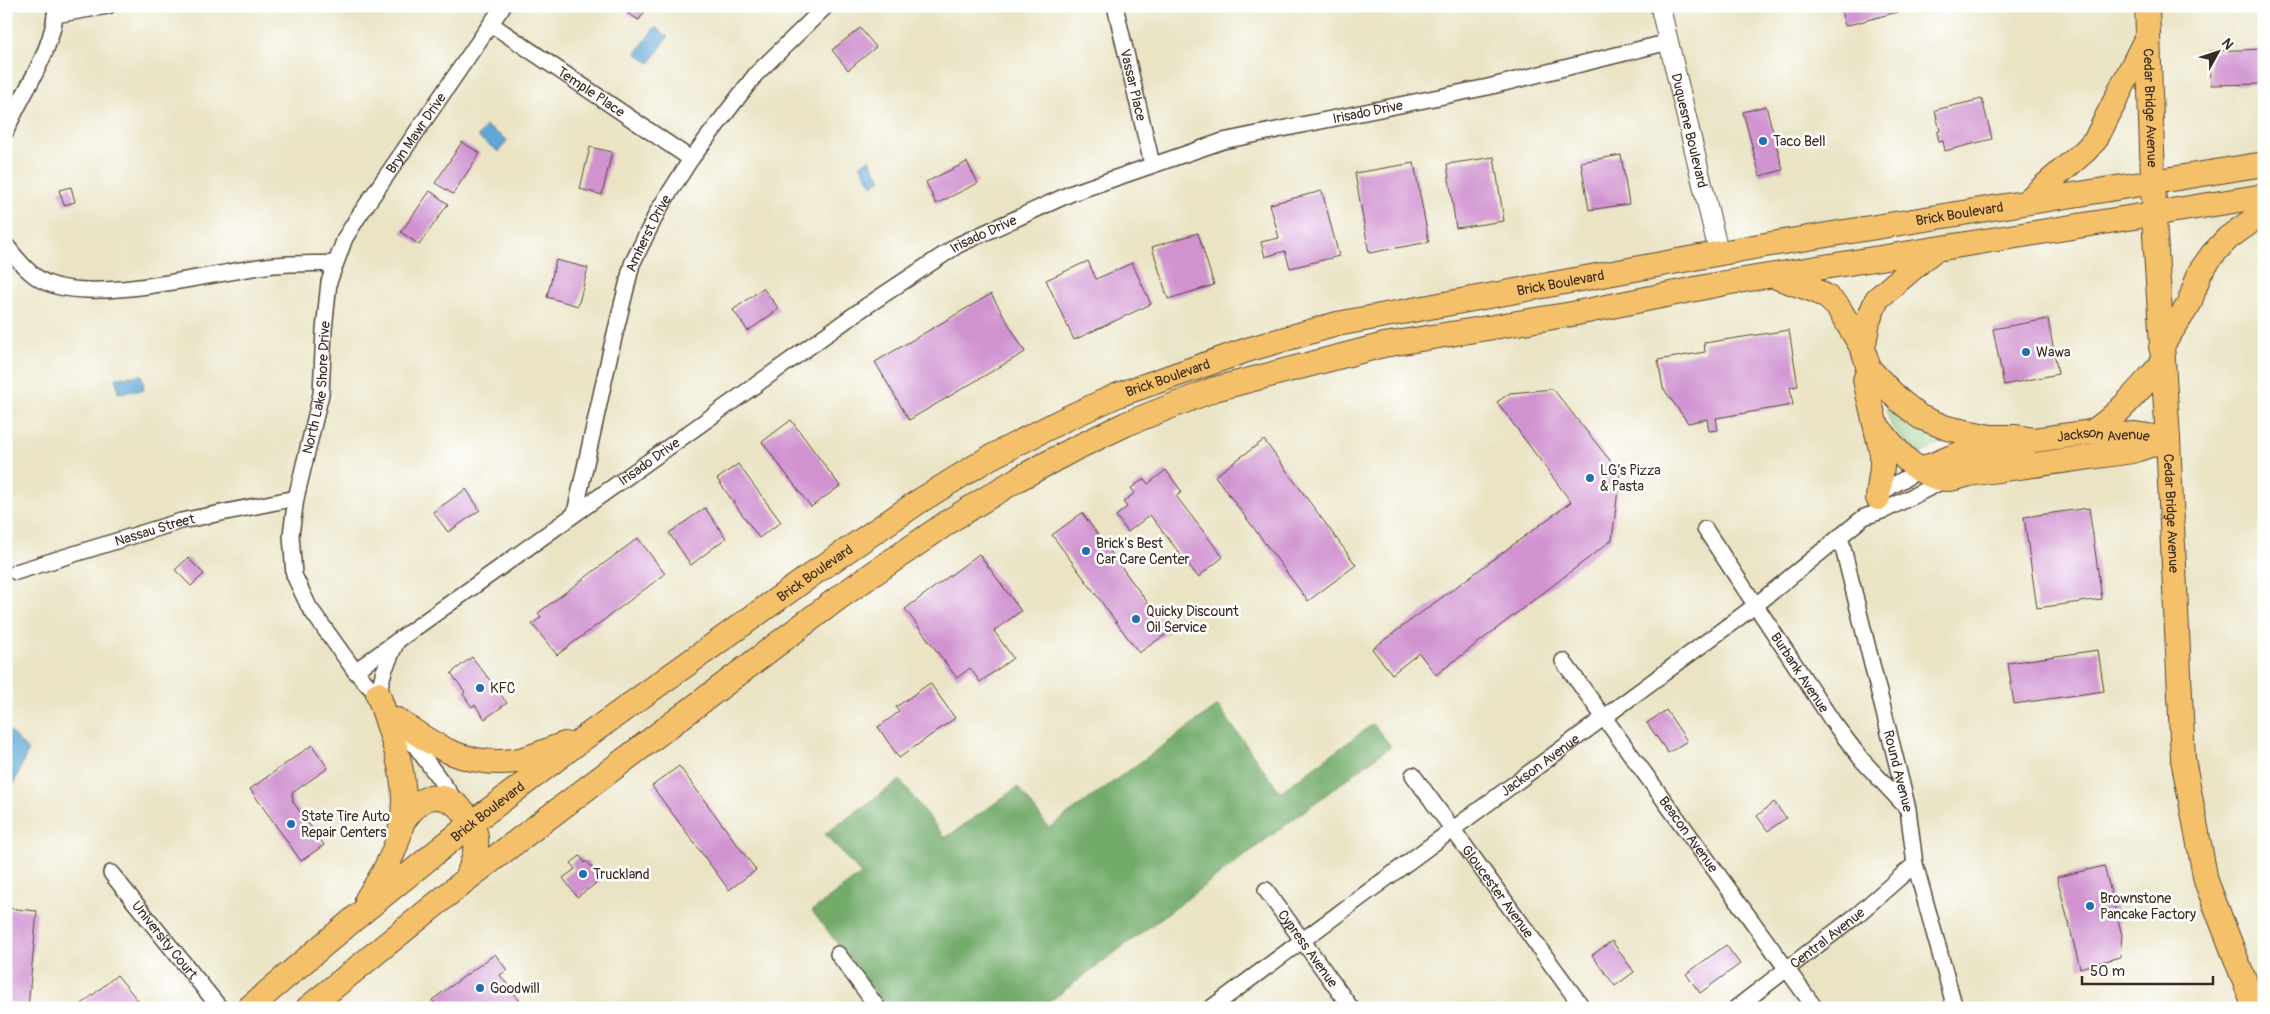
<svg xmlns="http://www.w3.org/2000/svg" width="2270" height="1014" viewBox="0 0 2270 1014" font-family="Pangolin,sans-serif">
	<rect width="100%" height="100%" fill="#fff"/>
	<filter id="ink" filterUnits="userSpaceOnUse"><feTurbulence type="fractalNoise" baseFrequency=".02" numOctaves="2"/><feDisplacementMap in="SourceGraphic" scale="10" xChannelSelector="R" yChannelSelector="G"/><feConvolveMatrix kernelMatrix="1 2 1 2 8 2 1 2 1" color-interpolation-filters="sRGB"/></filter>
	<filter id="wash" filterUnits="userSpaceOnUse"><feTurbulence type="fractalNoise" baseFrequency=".0096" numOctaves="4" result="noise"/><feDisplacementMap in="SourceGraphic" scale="20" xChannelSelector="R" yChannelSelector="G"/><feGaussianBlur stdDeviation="1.12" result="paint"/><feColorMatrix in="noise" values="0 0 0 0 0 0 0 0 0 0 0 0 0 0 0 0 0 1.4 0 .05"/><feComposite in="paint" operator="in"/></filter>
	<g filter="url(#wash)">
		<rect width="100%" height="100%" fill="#eae4c5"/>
		<!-- green -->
		<path fill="#8ec67a" stroke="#64784c" d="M 1890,407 L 1909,423 L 1940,439 L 1941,443 L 1917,456 L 1892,427 L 1886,409 Z"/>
		<!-- forest -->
		<path fill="#72ab6a" stroke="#566a44" d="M 1218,706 L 1280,792 L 1373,724 L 1391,746 L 1041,1008 L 888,1008 L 812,911 L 861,874 L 825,834 L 900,780 L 945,838 L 1018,787 L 1049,828 Z"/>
		<!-- water -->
		<path fill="#5fa7d6" stroke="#4d687a" d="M 655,27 L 668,37 L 650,63 L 636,53 Z
			M 486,126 L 507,140 L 499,152 L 478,137 Z
			M 869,159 L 881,179 L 872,185 L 860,165 Z
			M 142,375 L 144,390 L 118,393 L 116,378 Z
			M 6,730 L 9,730 L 28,751 L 6,801 Z"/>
		<g id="blocks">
			<!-- building -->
			<path fill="#d093d0" d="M 631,6 L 638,6 L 645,11 L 639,20 L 627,13 Z
				M 1840,6 L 1916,6 L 1916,7 L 1845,26 Z
				M 860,28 L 876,47 L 848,70 L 832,50 Z
				M 2264,49 L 2264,84 L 2211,85 L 2210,51 Z
				M 1982,99 L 1992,139 L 1945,151 L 1943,141 L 1939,142 L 1937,132 L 1940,131 L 1935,110 Z
				M 1766,106 L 1783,170 L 1760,176 L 1743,112 Z
				M 462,142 L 480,153 L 453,194 L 435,183 Z
				M 590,147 L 612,152 L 602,195 L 580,189 Z
				M 1621,155 L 1629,204 L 1589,210 L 1581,162 Z
				M 1494,157 L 1504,221 L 1456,228 L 1447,164 Z
				M 967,162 L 978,183 L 936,204 L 926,182 Z
				M 1414,163 L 1429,242 L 1369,253 L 1355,173 Z
				M 71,187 L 75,202 L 64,205 L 59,190 Z
				M 430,191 L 448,204 L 419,245 L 401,232 Z
				M 1322,191 L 1339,256 L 1290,268 L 1285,251 L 1265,257 L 1261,242 L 1279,238 L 1270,204 Z
				M 1198,233 L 1214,285 L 1168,299 L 1152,247 Z
				M 556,260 L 588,268 L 578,306 L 547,297 Z
				M 1088,261 L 1096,279 L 1132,263 L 1151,304 L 1074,340 L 1046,280 Z
				M 763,288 L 779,309 L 748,331 L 733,310 Z
				M 991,294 L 1025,352 L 909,420 L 875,362 Z
				M 2048,319 L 2058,374 L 2004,385 L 1993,329 Z
				M 1789,330 L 1798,386 L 1790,387 L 1793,405 L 1716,418 L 1718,430 L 1709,431 L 1707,419 L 1688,423 L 1663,388 L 1658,360 L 1705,352 L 1704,343 Z
				M 1553,389 L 1620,473 L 1612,540 L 1436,675 L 1419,653 L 1392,674 L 1372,649 L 1571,502 L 1497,402 L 1510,393 Z
				M 791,420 L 840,486 L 811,507 L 762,442 Z
				M 1264,440 L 1356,565 L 1308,601 L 1215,476 Z
				M 738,464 L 781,522 L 759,538 L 717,479 Z
				M 1166,470 L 1182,492 L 1176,496 L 1223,557 L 1198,577 L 1150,515 L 1128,532 L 1116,516 L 1127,507 L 1123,502 L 1135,493 L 1131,488 L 1144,479 L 1148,484 Z
				M 466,489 L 480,510 L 448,532 L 433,512 Z
				M 705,508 L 726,538 L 691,565 L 669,533 Z
				M 2089,508 L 2102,599 L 2037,608 L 2024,517 Z
				M 1082,513 L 1169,632 L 1139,653 L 1052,535 Z
				M 638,538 L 665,574 L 557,655 L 532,624 L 541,617 L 538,613 Z
				M 979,554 L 1021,611 L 994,631 L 1013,658 L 980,682 L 970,668 L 957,678 L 905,609 Z
				M 188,558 L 204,574 L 191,586 L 175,570 Z
				M 2098,650 L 2104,691 L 2014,704 L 2008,663 Z
				M 472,657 L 493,684 L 495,683 L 499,687 L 496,689 L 507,703 L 485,719 L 475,705 L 472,707 L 463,694 L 465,692 L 451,673 Z
				M 930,683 L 955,718 L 899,758 L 878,727 L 899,712 L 896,707 Z
				M 1666,710 L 1687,741 L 1668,753 L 1647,723 Z
				M 312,745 L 328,768 L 292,793 L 293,802 L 324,845 L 301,861 L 250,789 Z
				M 679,766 L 756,870 L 729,890 L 652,786 Z
				M 1774,802 L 1786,818 L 1768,831 L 1757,816 Z
				M 580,856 L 585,863 L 587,861 L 601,880 L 577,897 L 563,878 L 575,869 L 571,863 Z
				M 2104,866 L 2122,935 L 2120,957 L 2080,968 L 2057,877 Z
				M 6,908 L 37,911 L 28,1008 L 6,1008 Z
				M 1612,941 L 1634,972 L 1615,986 L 1592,955 Z
				M 1726,945 L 1740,964 L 1700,993 L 1686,974 Z
				M 495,954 L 507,970 L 500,975 L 525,1008 L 438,1008 L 432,1000 Z
				M 117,975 L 144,1008 L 77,1008 Z"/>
		</g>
	</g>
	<g filter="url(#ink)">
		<use href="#blocks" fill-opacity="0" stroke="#554637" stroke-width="1"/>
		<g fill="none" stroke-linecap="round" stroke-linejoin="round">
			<!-- minor casing -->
			<g stroke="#554637" stroke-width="18">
				<g id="minor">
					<path id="s1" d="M 1115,6 L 1152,164"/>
					<path d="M 55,15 L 108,6"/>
					<path id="s2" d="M 491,24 L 691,159"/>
					<path d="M 6,131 C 23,91 54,51 56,6"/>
					<path d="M 6,245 C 18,260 29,275 47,283 C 98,304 211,273 266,266 C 289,263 312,264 335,263"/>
					<path d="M 1877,500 L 1890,487 L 1920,470"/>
					<path id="s3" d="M 575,513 L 610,354 L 632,264 L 659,209 L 691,159 L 756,74 L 826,6"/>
					<path id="s4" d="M 1705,529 L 1833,722 L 1862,760 L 1906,807"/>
					<path id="s5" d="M 1840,536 L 1908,809 L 1915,864 L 1955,1008"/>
					<path id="s6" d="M 16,572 L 181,521 L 296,498"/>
					<path id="s7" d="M 1563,661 L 1815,1008"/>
					<path id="s8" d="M 355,671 L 865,307 L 958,245 L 1072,193 L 1223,141 L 1488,87 L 1669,42"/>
					<path d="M 378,694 L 384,671 L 397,641"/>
					<path id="s9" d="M 382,700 L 355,671 L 309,607 L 294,575 L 291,535 L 296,498 L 321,394 L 324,330 L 329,282 L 345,238 L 358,217 L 503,6"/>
					<path d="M 406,733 L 457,803"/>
					<path id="s10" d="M 1413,775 L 1583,1008"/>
					<path id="s11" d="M 111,873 L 220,1008"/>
					<path id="s12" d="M 1266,890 L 1351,1008"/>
					<path d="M 838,954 L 878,1008"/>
					<path id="s13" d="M 1211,1008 L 1756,605 L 1864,517 L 1885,510 L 1947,479"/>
					<path id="s14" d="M 1736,1008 L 1857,915 L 1915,864"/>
				</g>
			</g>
			<!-- tertiary casing -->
			<g stroke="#554637" stroke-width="21">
				<g id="tertiary">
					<path id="s15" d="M 1660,6 L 1719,254"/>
				</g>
			</g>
			<!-- primary casing -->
			<g stroke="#554637" stroke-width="26">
				<g id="primary">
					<path id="s16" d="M 2147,6 L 2155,235 L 2168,439 L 2183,759 L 2206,881 L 2255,1008"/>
					<path d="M 2026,202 L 2085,151 L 2096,139 L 2146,39"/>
					<path d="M 1776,277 L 1816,291 L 1827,297 L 1838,307 L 1863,349 L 1869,369 L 1899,400 L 1920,417 L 1947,428 L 1990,437 L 2016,437 L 2034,440"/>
					<path d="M 2161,347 L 2189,304 L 2200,272 L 2212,255 L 2228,238 L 2264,212"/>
					<path d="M 1863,349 L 1868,321 L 1877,299 L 1935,249"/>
					<path d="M 1869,369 L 1865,380 L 1882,454 L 1882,467 L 1878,498"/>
					<path d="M 1875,423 C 1892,445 1915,477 1946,479 C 1953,480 1962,476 1969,474 L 2133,451 L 2168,439"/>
					<path d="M 2092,432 C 2120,414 2140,388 2162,364"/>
					<path id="s17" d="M 1920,470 L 1959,454 L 2016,447 L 2034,440 L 2092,432 L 2108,436 L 2135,434 L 2161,438"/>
					<path d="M 397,720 C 435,746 465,767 514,761 C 531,759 549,749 565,744"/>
					<path d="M 403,821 C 409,814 416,803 426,799 C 449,790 473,816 476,837 C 478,851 471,866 467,879"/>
					<path d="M 367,899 C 422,818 407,780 378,694"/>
					<path id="s18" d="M 249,1008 L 354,919 L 472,823 L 588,735 L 814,573 L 918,502 L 989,458 L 1063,420 L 1118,395 L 1247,350 L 1337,324 L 1759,246 L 2264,164"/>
					<path d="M 308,1008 L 467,879 L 841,596 L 954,518 L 1018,479 L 1074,449 L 1126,424 L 1215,389 L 1384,345 L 1572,314 L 1725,283 L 2264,196"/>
				</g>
			</g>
			<!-- minor -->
			<use href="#minor" stroke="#fff" stroke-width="15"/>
			<!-- tertiary -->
			<use href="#tertiary" stroke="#fff" stroke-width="19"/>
			<!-- primary -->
			<use href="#primary" stroke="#f4c16a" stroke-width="24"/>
		</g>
	</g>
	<!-- markers -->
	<g fill="#1f6fb2" stroke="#fff" stroke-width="2">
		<circle cx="1763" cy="141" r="5"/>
		<circle cx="2026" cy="352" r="5"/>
		<circle cx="1590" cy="478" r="5"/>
		<circle cx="1086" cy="551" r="5"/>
		<circle cx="1136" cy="619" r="5"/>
		<circle cx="480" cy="688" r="5"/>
		<circle cx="291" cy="824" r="5"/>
		<circle cx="583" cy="874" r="5"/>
		<circle cx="2090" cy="906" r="5"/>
		<circle cx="480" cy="988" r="5"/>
	</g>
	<g text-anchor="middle" stroke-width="5" stroke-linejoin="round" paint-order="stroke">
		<!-- street labels -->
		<g font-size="14" fill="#3b2a1e" stroke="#fff">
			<text dy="5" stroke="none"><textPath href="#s1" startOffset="81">Vassar Place</textPath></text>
			<text dy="5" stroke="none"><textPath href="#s2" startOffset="121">Temple Place</textPath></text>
			<text dy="5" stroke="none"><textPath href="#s16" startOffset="102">Cedar Bridge Avenue</textPath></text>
			<text dy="5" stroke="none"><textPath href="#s8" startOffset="1171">Irisado Drive</textPath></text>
			<text dy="5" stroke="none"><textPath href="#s15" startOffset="128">Duquesne Boulevard</textPath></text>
			<text dy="5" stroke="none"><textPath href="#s9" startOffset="624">Bryn Mawr Drive</textPath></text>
			<text dy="5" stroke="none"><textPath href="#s18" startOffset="1929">Brick Boulevard</textPath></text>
			<text dy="5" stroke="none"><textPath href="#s3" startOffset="290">Amherst Drive</textPath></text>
			<text dy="5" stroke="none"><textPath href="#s8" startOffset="766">Irisado Drive</textPath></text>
			<text dy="5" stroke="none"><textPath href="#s18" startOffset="1524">Brick Boulevard</textPath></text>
			<text dy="5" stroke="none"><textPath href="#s18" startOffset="1119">Brick Boulevard</textPath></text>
			<text dy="5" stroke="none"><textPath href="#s9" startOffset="344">North Lake Shore Drive</textPath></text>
			<text dy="5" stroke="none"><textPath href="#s17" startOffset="189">Jackson Avenue</textPath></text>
			<text dy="5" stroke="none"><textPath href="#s8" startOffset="361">Irisado Drive</textPath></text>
			<text dy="5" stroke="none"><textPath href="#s16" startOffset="508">Cedar Bridge Avenue</textPath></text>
			<text dy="5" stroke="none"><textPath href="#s6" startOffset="145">Nassau Street</textPath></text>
			<text dy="5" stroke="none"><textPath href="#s18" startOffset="714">Brick Boulevard</textPath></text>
			<text dy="5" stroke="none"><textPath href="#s4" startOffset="172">Burbank Avenue</textPath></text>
			<text dy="5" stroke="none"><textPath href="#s13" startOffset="409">Jackson Avenue</textPath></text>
			<text dy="5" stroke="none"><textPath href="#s5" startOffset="242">Round Avenue</textPath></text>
			<text dy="5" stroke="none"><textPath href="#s18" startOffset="309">Brick Boulevard</textPath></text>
			<text dy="5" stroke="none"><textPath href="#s7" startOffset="214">Beacon Avenue</textPath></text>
			<text dy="5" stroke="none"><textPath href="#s10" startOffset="144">Gloucester Avenue</textPath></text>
			<text dy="5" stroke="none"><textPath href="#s14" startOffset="115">Central Avenue</textPath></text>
			<text dy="5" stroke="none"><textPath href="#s11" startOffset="86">University Court</textPath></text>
			<text dy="5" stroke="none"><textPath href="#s12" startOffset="72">Cypress Avenue</textPath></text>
		</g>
		<!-- poi labels -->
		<g font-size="14" fill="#3b2a1e" stroke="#fff" text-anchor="start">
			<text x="1773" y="146">Taco Bell</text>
			<text x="2036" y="357">Wawa</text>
			<text x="1600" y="475">LG’s Pizza<tspan x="1600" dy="16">&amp; Pasta</tspan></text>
			<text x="1096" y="548">Brick's Best<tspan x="1096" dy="16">Car Care Center</tspan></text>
			<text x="1146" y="616">Quicky Discount<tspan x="1146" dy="16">Oil Service</tspan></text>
			<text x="490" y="693">KFC</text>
			<text x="301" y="821">State Tire Auto<tspan x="301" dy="16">Repair Centers</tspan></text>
			<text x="593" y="879">Truckland</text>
			<text x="2100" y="903">Brownstone<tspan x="2100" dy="16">Pancake Factory</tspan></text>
			<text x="490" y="993">Goodwill</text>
		</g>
	</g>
	<!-- margin -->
	<rect width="2270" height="1014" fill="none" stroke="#fff" stroke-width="25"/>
	<!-- north arrow -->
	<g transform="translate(2218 52) rotate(50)" stroke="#ffffff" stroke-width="4" paint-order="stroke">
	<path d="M0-4L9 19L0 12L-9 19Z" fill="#3b2a1e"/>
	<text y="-8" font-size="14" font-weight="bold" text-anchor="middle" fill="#3b2a1e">N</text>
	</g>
	<!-- scale -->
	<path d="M2082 976v8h131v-8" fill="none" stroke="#3b2a1e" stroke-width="2.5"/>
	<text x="2090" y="976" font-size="15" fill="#3b2a1e" stroke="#ffffff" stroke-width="4" paint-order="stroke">50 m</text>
</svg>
